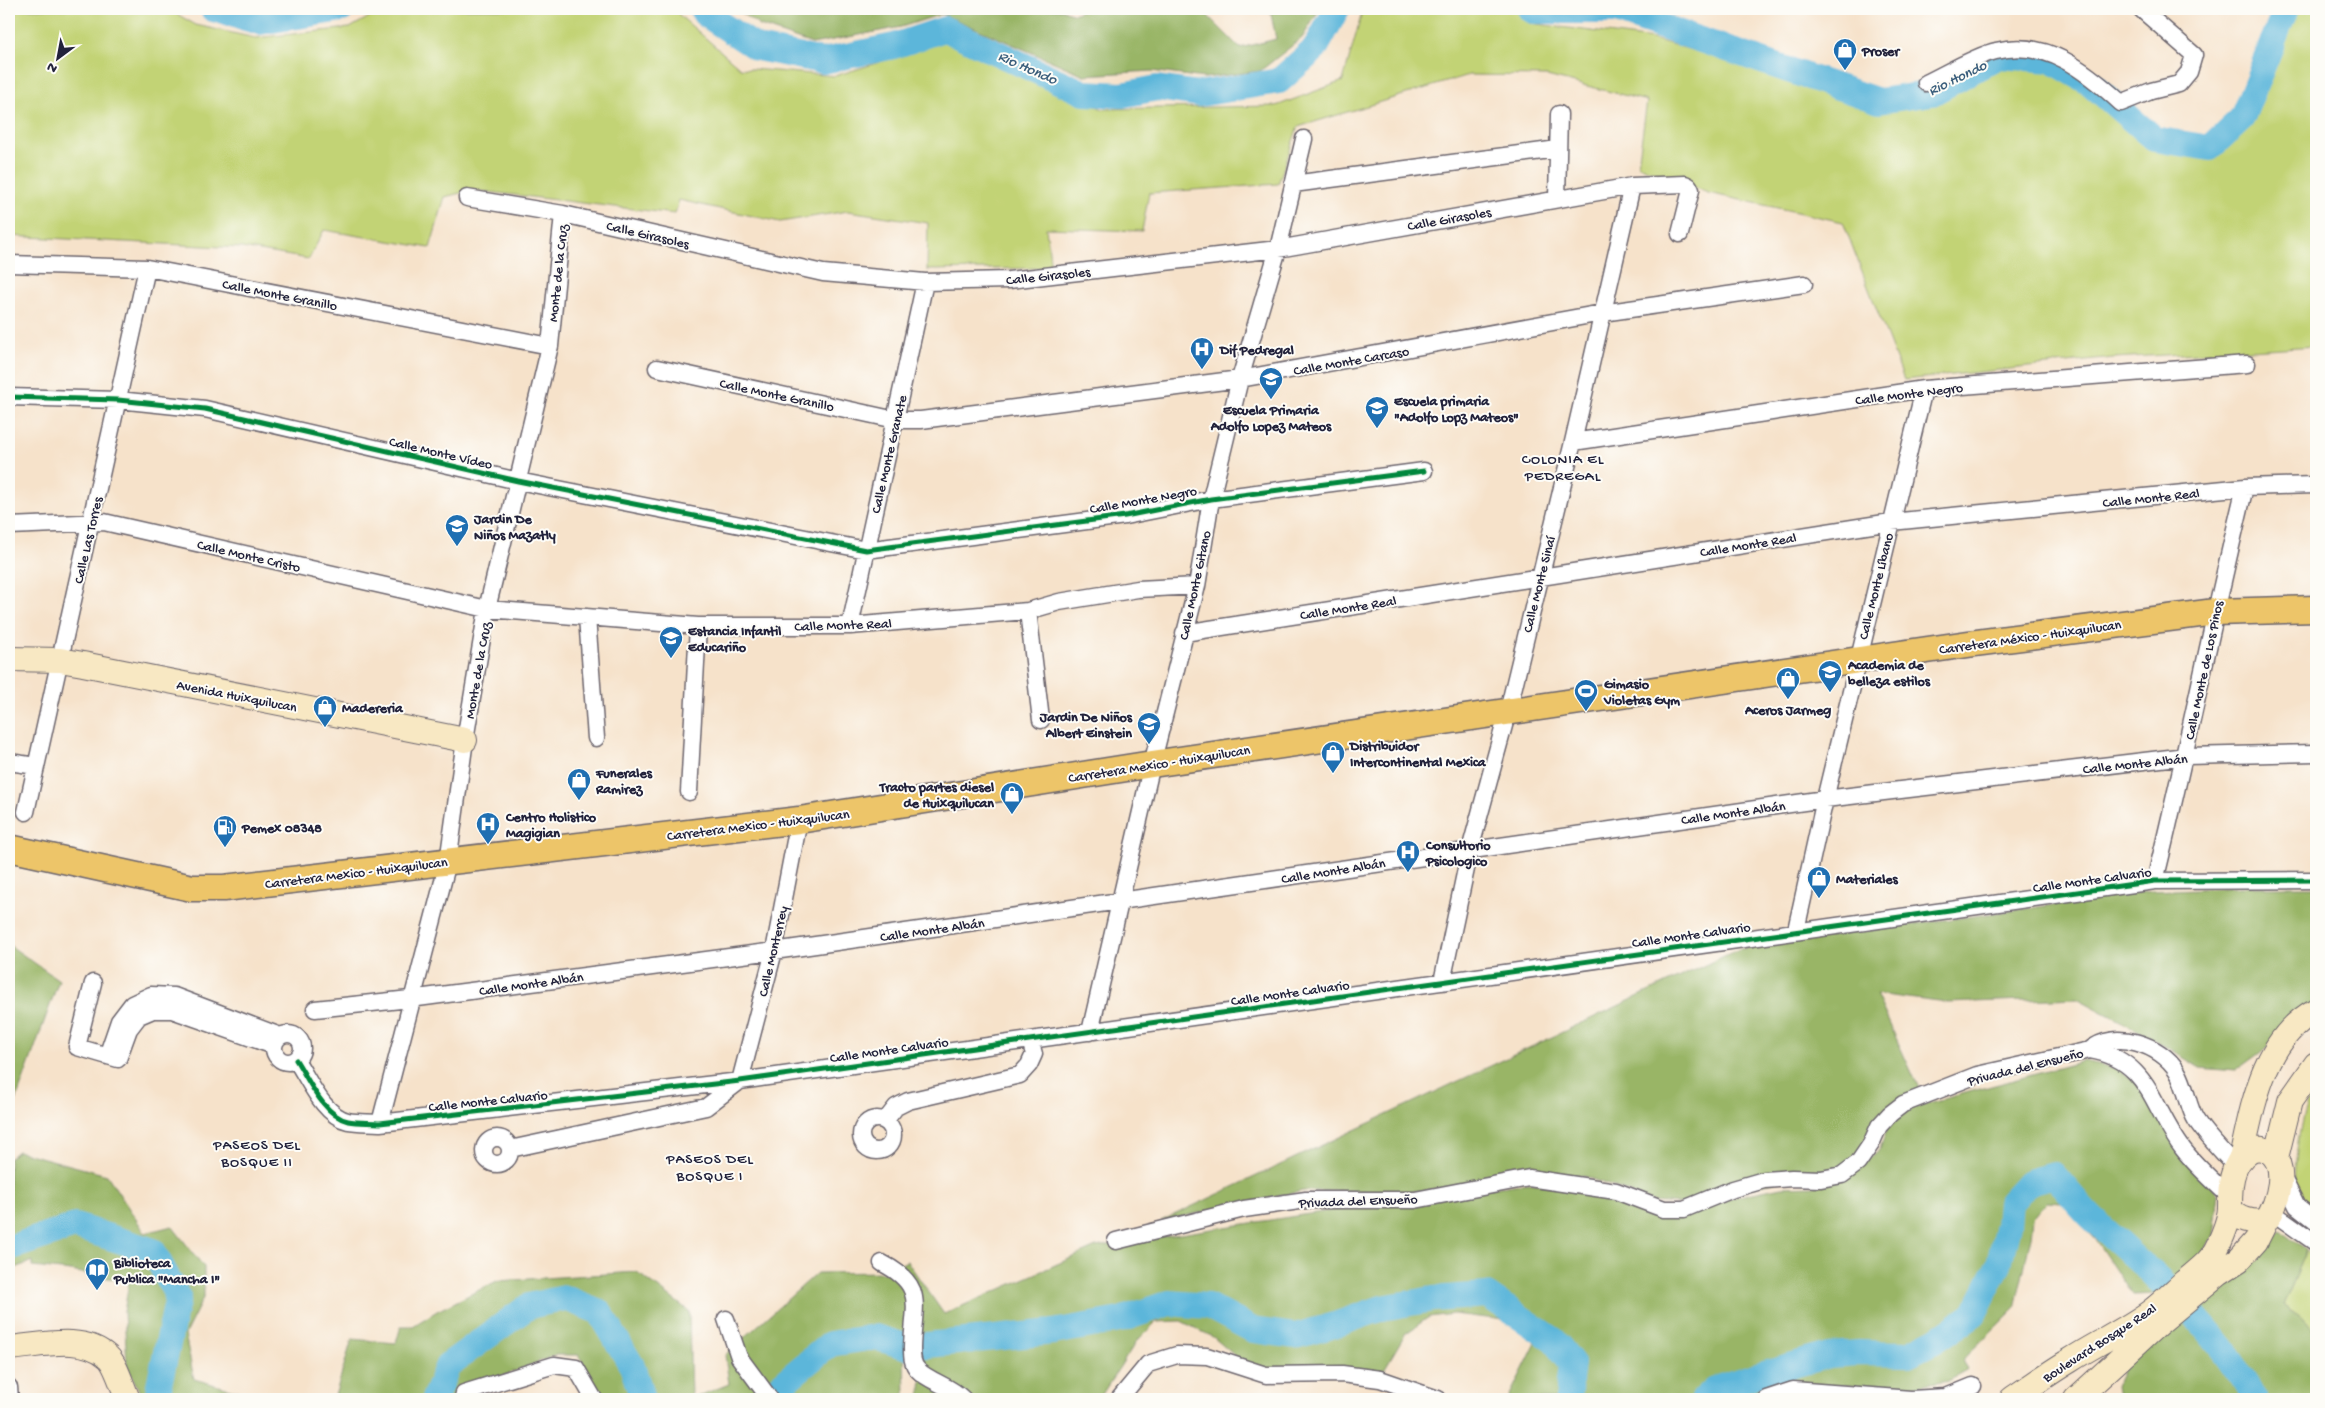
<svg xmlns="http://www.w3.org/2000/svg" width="2325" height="1408" viewBox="0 0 2325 1408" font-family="'Gochi Hand',sans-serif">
	<rect width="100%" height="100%" fill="#fdfcf7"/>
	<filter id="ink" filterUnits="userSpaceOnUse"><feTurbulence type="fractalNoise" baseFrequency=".02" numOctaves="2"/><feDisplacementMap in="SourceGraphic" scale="10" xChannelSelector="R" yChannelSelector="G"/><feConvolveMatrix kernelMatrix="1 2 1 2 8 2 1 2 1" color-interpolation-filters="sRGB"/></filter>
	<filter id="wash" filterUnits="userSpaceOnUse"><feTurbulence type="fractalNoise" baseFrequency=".0096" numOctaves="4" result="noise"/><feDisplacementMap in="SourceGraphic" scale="20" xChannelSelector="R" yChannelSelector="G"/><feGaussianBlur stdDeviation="1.12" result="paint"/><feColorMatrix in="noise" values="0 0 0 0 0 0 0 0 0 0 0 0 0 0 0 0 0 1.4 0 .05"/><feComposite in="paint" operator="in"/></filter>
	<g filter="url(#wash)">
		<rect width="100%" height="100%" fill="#f6e2ca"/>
		<!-- green -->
		<path fill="#c2d375" stroke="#727a58" d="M 9,9 L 168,9 L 196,25 L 255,38 L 350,28 L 383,9 L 678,9 L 679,15 L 740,68 L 835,76 L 946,41 L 1103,109 L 1276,106 L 1343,81 L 1363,9 L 1514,9 L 1529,23 L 1653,39 L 1751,67 L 1878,110 L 1934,101 L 2001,65 L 2048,69 L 2085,90 L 2150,148 L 2212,157 L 2249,122 L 2295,9 L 2316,9 L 2316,346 L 2114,358 L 1904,380 L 1843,222 L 1708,193 L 1638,165 L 1647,101 L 1547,76 L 1469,75 L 1298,127 L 1278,184 L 1149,193 L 1142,231 L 1046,228 L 1051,268 L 927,270 L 928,223 L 848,211 L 780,222 L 679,200 L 675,214 L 472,190 L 445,197 L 430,248 L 324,230 L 309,259 L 242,248 L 9,236 Z
			M 2316,1084 L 2316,1213 C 2311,1209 2301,1204 2299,1198 C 2289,1176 2302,1102 2316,1084 Z
			M 2307,1250 L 2316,1263 L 2316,1334 L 2302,1318 L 2283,1305 Z"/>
		<!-- forest -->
		<path fill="#99b566" stroke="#5e6c50" d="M 735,9 L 1061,9 L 1074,14 L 1085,9 L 1201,9 L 1240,48 L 1276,39 L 1270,9 L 1320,9 L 1302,38 L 1260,71 L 1204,78 L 1152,71 L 1084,75 L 942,14 L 901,27 L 812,44 L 760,26 Z
			M 2241,887 L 2316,887 L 2316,1002 L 2261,1052 L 2235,1071 L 2200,1068 L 2150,1037 L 2077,998 L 1947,1003 L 1876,994 L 1922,1095 L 1845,1165 L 1681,1204 L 1651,1202 L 1631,1193 L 1583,1176 L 1538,1171 L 1422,1191 L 1303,1191 L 1161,1221 L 1739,949 L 2152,891 Z
			M 9,945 L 59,980 L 9,1120 Z
			M 2084,1061 L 2115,1068 L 2140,1084 L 2219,1194 L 2214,1235 L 2195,1264 L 2159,1294 L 2132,1295 L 2095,1239 L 2062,1203 L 2047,1202 L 2033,1218 L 2031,1237 L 2015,1308 L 1963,1359 L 1968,1370 L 1950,1380 L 1911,1386 L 1884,1389 L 1844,1385 L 1771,1390 L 1754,1399 L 1508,1399 L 1536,1343 L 1504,1320 L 1453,1314 L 1429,1317 L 1405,1334 L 1382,1373 L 1271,1372 L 1241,1361 L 1213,1337 L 1181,1321 L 1156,1322 L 1136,1342 L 1099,1399 L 920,1399 L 923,1367 L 904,1352 L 905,1396 L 899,1399 L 602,1399 L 579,1355 L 556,1355 L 459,1393 L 458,1399 L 334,1399 L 352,1339 L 396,1343 L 401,1326 L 413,1326 L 437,1311 L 497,1281 L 637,1272 L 689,1311 L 691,1399 L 729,1384 L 725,1355 L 817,1273 L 886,1272 L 907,1261 L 944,1314 L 1096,1247 L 1367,1205 L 1528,1183 L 1580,1189 L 1689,1214 L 1730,1198 L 1781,1187 L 1814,1186 L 1846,1178 L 1880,1149 L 1888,1126 L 1906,1109 Z
			M 18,1151 L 107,1175 L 145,1233 L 172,1226 L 204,1267 L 204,1296 L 185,1334 L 194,1379 L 266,1399 L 143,1399 L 127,1365 L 124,1312 L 129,1282 L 71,1271 L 32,1267 L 32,1261 L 9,1271 L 9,1158 Z
			M 2280,1230 L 2307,1250 L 2283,1305 L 2302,1318 L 2316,1334 L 2316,1399 L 2118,1399 L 2116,1388 L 2124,1369 L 2148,1343 L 2253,1258 Z"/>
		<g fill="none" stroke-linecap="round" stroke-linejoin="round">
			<!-- river -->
			<path stroke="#5cb6da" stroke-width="26" d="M 213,9 L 260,22 L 342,9
				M 702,9 L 705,14 L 757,48 L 823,61 L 894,46 L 945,29 L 1084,93 L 1122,95 L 1157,88 L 1199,94 L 1279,81 L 1315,49 L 1337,9
				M 1530,9 L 1533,11 L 1616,11 L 1879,101 L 1932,93 L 1999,56 L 2051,60 L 2090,83 L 2154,139 L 2210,148 L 2242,118 L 2286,9
				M 9,1248 L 75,1226 L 153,1251 L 178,1297 L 159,1385 L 162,1399
				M 434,1399 L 448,1365 L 529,1306 L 565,1298 L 600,1312 L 632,1366 L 643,1399
				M 764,1399 L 830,1344 L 875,1337 L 908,1347 L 1053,1332 L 1120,1320 L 1169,1303 L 1208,1306 L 1253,1330 L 1295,1336 L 1335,1325 L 1382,1308 L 1433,1299 L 1487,1295 L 1554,1340 L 1572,1363 L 1568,1399
				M 1704,1399 L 1715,1389 L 1754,1376 L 1829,1355 L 1859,1353 L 1908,1354 L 1936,1340 L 1974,1314 L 1999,1264 L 2008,1225 L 2010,1203 L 2029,1182 L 2054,1175 C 2066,1189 2079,1205 2092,1218 C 2148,1270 2220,1330 2254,1399"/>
		</g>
	</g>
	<g filter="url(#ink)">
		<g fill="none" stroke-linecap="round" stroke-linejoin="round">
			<!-- street casing -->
			<g stroke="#6c656d" stroke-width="19">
				<path id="street" d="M 1926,83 C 1945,74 1977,55 1996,51 C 2046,38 2086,71 2121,103 L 2151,91 L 2179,84 L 2189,72 L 2194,55 L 2141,9
					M 1293,184 L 1558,149
					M 467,198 L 563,214 L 823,273 L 925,282 L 1009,280 L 1278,249 L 1632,186 L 1685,184 L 1689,186 L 1691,190 L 1680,234
					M 1557,199 L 1559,114
					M 9,264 L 147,268 L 550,346
					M 657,368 L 896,420 L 921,420 L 1240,379 L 1602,313 L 1804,284
					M 9,397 L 118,400 L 205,409 L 518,481 L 866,550 L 1125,516 L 1211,499 L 1424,471
					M 1573,442 L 1924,389 L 2247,364
					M 9,526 L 104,522 L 487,609 L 698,626 L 850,626 L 1028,611 L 1059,602 L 1138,589 L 1197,586
					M 1028,611 L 1041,720
					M 587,617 L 596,738
					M 850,626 L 925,282
					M 1184,633 L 1891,522 L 2245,487 L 2316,485
					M 9,762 L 36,766
					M 689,792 L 698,626
					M 26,812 L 147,268
					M 2155,881 C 2187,750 2213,618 2245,487
					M 1796,930 L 1825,799 L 1924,389
					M 1442,982 L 1470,850 L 1508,711 L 1573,442 L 1632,186
					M 93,983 L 77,1047 L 118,1059 L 129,1029 L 139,1016 L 153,1010 L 172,1010 L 274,1046
					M 315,1009 L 410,999 L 774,951 L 1825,799 L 2186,756 L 2316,753
					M 1090,1032 L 1152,764 L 1197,586 L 1211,499 L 1240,379 L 1278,249 L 1304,139
					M274 1048a14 14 0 1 1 28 0a14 14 0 1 1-28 0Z
					M 2090,1050 C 2114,1029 2161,1044 2177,1071 C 2186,1085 2188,1108 2196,1120 C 2207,1137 2223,1152 2236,1167
					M 107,1056 L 119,1021 L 132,1004 L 151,995 L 174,996 L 280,1036
					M 296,1060 C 309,1080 324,1116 348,1121 C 358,1123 370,1122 380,1123 L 740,1081 L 2155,881 L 2316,880
					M861 1135a16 16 0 1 1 32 0a16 16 0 1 1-32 0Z
					M 885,1121 L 896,1107 L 908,1101 L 1020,1075 L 1029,1065 L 1034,1054 L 1030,1040
					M 380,1123 L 448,862 L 465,740 L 487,609 L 550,346 L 563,214
					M484 1151a13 13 0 1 1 26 0a13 13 0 1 1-26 0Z
					M 510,1149 L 706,1107 L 740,1081 L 774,951 L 799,820
					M 2281,1174 L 2297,1206 L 2316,1221
					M 2272,1212 L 2316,1243
					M 1116,1241 L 1244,1209 L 1306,1200 L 1415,1200 L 1529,1178 L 1616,1191 L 1664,1209 L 1684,1209 L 1733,1189 L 1764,1180 L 1792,1178 L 1821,1179 L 1842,1175 L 1858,1163 L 1871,1144 L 1879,1126 L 1890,1114 L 1903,1104 L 1977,1075 L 2090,1050 C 2150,1060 2151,1107 2183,1149 C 2196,1166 2213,1181 2229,1196
					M 882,1263 C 927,1286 913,1306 912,1348 C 912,1356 912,1364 918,1370 C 928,1381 951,1386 963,1399
					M 726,1319 L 739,1357 L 770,1399
					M 9,1387 L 10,1399
					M 463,1399 L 464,1393 L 554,1365 L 576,1368 L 594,1399
					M 1119,1399 L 1148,1364 L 1177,1355 L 1207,1356 L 1266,1375 L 1342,1374 L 1380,1379 L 1438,1399
					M 1766,1399 L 1793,1390 L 1911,1399 L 1946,1397 L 1973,1386"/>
			</g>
			<!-- secondary casing -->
			<g stroke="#6c656d" stroke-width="26">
				<path id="secondary" d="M 9,659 L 60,660 L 83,664 L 465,740
					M 2276,1158 L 2290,1101 L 2316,1064
					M 2241,1159 C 2253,1105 2263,1039 2316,1010
					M 9,1348 C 39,1346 83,1333 108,1357 C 116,1364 123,1389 128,1399
					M 2012,1399 C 2031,1386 2049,1373 2069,1361 C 2095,1344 2124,1331 2150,1312 C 2162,1303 2173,1292 2184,1282 C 2192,1275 2202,1268 2209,1260 C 2218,1250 2230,1220 2230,1207 C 2230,1188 2230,1165 2248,1152 C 2253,1148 2260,1148 2266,1150 C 2291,1161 2278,1205 2266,1221 C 2253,1223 2238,1220 2230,1208
					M 2076,1399 L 2159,1323 L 2219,1273 L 2239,1260 L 2256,1241 L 2266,1221"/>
			</g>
			<!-- primary casing -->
			<g stroke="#6c656d" stroke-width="29">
				<path id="primary" d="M 9,848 L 192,888 L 224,888 L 799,820 L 1152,764 L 1968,644 L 2215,612 L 2316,609"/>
			</g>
			<!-- street -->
			<use href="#street" stroke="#fff" stroke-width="16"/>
			<!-- secondary -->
			<use href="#secondary" stroke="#f8e8c3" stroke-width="24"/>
			<!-- primary -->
			<use href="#primary" stroke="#edc569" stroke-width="26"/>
			<!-- cycleway casing -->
			<g stroke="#fdfcf7" stroke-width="8">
				<path id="cycleway" d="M 9,397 L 118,400 L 205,409 L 518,481 L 866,550 L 1125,516 L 1211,499 L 1424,471
					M 296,1060 C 309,1080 324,1116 348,1121 C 358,1123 370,1122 380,1123 L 740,1081 L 2155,881 L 2316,880"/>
			</g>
			<!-- cycleway -->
			<use href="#cycleway" stroke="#00873e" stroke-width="5"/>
		</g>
	</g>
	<!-- icons -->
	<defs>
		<g id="shop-pin" transform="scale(1.25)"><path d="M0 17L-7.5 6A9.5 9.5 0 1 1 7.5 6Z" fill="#1f6fb2" stroke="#fdfcf7"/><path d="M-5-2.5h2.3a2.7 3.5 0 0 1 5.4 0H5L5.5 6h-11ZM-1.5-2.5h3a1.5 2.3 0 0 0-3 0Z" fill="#fff"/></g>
		<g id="hospital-pin" transform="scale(1.25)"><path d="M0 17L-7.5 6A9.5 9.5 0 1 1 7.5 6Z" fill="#1f6fb2" stroke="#fdfcf7"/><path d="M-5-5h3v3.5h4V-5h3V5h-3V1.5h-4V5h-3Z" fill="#fff"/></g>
		<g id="school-pin" transform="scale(1.25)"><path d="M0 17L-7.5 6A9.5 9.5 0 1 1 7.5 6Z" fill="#1f6fb2" stroke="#fdfcf7"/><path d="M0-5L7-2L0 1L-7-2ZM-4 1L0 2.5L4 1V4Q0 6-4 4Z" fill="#fff"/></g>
		<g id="university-pin" transform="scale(1.25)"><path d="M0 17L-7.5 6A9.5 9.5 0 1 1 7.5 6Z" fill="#1f6fb2" stroke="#fdfcf7"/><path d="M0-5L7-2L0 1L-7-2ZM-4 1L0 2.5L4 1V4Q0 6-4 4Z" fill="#fff"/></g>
		<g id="stadium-pin" transform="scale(1.25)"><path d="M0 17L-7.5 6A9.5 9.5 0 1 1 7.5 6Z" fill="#1f6fb2" stroke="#fdfcf7"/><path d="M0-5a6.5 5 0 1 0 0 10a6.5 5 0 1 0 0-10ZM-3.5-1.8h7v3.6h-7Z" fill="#fff"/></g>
		<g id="fuel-pin" transform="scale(1.25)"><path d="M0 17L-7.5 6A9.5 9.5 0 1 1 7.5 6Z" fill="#1f6fb2" stroke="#fdfcf7"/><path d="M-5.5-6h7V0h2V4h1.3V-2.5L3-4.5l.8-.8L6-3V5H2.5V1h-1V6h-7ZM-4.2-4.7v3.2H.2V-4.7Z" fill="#fff"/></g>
		<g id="library-pin" transform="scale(1.25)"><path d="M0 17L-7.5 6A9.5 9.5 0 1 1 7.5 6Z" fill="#1f6fb2" stroke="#fdfcf7"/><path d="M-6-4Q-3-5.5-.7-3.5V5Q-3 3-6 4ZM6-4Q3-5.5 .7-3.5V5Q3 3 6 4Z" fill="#fff"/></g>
	</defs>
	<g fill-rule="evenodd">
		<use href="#shop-pin" x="1845" y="50"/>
		<use href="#hospital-pin" x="1202" y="349"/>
		<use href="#school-pin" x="1271" y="379"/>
		<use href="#school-pin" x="1377" y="408"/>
		<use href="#school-pin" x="457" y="526"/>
		<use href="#school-pin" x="671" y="638"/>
		<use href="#university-pin" x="1830" y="672"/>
		<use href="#shop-pin" x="1788" y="679"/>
		<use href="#stadium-pin" x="1586" y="691"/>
		<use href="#shop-pin" x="325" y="707"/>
		<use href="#school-pin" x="1149" y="724"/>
		<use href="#shop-pin" x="1333" y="753"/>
		<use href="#shop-pin" x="579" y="780"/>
		<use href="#shop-pin" x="1012" y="794"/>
		<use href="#hospital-pin" x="488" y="824"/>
		<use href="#fuel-pin" x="225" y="827"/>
		<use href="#hospital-pin" x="1408" y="852"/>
		<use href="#shop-pin" x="1819" y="878"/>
		<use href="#library-pin" x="97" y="1270"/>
	</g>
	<g text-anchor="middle" stroke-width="4" stroke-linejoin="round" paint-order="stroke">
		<!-- poi labels -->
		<g font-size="14" font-weight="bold" fill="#22223b" stroke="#fdfcf7" text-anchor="start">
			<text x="1862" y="55">Proser</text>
			<text x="1220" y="354">Dif Pedregal</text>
			<text x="1394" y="405">Escuela primaria<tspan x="1394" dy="16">"Adolfo Lopz Mateos"</tspan></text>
			<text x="1271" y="414" text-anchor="middle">Escuela Primaria<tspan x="1271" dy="16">Adolfo Lopez Mateos</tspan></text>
			<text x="474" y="523">Jardin De<tspan x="474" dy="16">Niños Mazatly</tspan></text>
			<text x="688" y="635">Estancia Infantil<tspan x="688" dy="16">Educariño</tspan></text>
			<text x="1848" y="669">Academia de<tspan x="1848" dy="16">belleza estilos</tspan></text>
			<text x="1604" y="688">Gimasio<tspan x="1604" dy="16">Violetas Gym</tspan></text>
			<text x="342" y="712">Madereria</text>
			<text x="1788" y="714" text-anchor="middle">Aceros Jarmeg</text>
			<text x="1132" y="721" text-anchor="end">Jardin De Niños<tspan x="1132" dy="16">Albert Einstein</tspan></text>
			<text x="1350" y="750">Distribuidor<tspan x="1350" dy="16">Intercontinental Mexica</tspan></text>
			<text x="596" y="777">Funerales<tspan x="596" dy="16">Ramirez</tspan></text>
			<text x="994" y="791" text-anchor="end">Tracto partes diesel<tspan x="994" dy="16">de Huixquilucan</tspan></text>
			<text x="506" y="821">Centro Holistico<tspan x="506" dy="16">Magigian</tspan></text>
			<text x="242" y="832">Pemex 08348</text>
			<text x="1426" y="849">Consultorio<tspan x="1426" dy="16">Psicologico</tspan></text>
			<text x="1836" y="883">Materiales</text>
			<text x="114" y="1267">Biblioteca<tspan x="114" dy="16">Publica "Mancha I"</tspan></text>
		</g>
		<!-- street labels -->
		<g font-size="14" fill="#22223b" stroke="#fdfcf7">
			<text transform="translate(1449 218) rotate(-10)" y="5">Calle Girasoles</text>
			<text transform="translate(648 234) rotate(13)" y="5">Calle Girasoles</text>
			<text transform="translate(557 273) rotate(-84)" y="5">Monte de la Cruz</text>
			<text transform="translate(1048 275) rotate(-6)" y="5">Calle Girasoles</text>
			<text transform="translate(280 294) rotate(11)" y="5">Calle Monte Granillo</text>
			<text transform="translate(1351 360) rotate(-10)" y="5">Calle Monte Carcaso</text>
			<text transform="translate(1909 393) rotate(-7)" y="5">Calle Monte Negro</text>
			<text transform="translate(777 394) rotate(12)" y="5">Calle Monte Granillo</text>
			<text transform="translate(441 452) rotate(13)" y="5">Calle Monte Vídeo</text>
			<text transform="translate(888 454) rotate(-77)" y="5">Calle Monte Granate</text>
			<text transform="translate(2151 497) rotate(-6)" y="5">Calle Monte Real</text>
			<text transform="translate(1143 499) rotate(-10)" y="5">Calle Monte Negro</text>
			<text transform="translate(87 540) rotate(-77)" y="5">Calle Las Torres</text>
			<text transform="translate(1748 544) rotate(-9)" y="5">Calle Monte Real</text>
			<text transform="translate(249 555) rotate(13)" y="5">Calle Monte Cristo</text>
			<text transform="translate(1538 584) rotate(-76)" y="5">Calle Monte Sinaí</text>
			<text transform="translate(1194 585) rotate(-78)" y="5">Calle Monte Gitano</text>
			<text transform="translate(1875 586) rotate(-76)" y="5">Calle Monte Líbano</text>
			<text transform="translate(1348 607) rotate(-9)" y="5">Calle Monte Real</text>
			<text transform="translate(843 624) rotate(-2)" y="5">Calle Monte Real</text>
			<text transform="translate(2030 636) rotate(-8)" y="5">Carretera México - Huixquilucan</text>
			<text transform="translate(477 670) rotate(-80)" y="5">Monte de la Cruz</text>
			<text transform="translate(2203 670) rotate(-78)" y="5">Calle Monte de Los Pinos</text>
			<text transform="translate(237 695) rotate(11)" y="5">Avenida Huixquilucan</text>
			<text transform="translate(1159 763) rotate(-9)" y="5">Carretera Mexico - Huixquilucan</text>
			<text transform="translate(2135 763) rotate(-6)" y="5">Calle Monte Albán</text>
			<text transform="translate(1733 812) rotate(-8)" y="5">Calle Monte Albán</text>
			<text transform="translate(758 824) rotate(-7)" y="5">Carretera Mexico - Huixquilucan</text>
			<text transform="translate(1333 870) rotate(-9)" y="5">Calle Monte Albán</text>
			<text transform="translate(356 872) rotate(-7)" y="5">Carretera Mexico - Huixquilucan</text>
			<text transform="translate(2092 879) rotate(-8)" y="5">Calle Monte Calvario</text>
			<text transform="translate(932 929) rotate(-8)" y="5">Calle Monte Albán</text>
			<text transform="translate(1691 934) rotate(-8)" y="5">Calle Monte Calvario</text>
			<text transform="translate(772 951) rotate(-77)" y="5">Calle Monterrey</text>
			<text transform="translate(531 983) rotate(-8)" y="5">Calle Monte Albán</text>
			<text transform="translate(1290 992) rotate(-8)" y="5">Calle Monte Calvario</text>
			<text transform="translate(889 1049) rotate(-8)" y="5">Calle Monte Calvario</text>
			<text transform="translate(2025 1066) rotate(-14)" y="5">Privada del Ensueño</text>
			<text transform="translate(488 1100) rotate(-6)" y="5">Calle Monte Calvario</text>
			<text transform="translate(1358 1200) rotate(-2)" y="5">Privada del Ensueño</text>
			<text transform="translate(2099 1342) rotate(-33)" y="5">Boulevard Bosque Real</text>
		</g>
		<!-- water labels -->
		<g font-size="15" font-style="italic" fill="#395d7b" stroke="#fdfcf7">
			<text transform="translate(1028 67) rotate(24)" y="5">Rio Hondo</text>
			<text transform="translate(1957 77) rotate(-26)" y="5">Rio Hondo</text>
		</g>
		<!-- neighbourhood labels -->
		<g font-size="15" letter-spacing="1" fill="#22223b" stroke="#fdfcf7">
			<text x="1563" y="463">COLONIA EL<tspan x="1563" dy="17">PEDREGAL</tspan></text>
			<text x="257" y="1149">PASEOS DEL<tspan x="257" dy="17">BOSQUE II</tspan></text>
			<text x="710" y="1163">PASEOS DEL<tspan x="710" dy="17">BOSQUE I</tspan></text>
		</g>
	</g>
	<!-- margin -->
	<rect width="2325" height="1408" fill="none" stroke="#fdfcf7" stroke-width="30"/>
	<!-- north arrow -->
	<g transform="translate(58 58) rotate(212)" stroke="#fdfcf7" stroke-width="4" paint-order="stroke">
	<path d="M0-4L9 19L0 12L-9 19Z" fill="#22223b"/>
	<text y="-8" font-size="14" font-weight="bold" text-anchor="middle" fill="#22223b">N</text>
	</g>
</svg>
